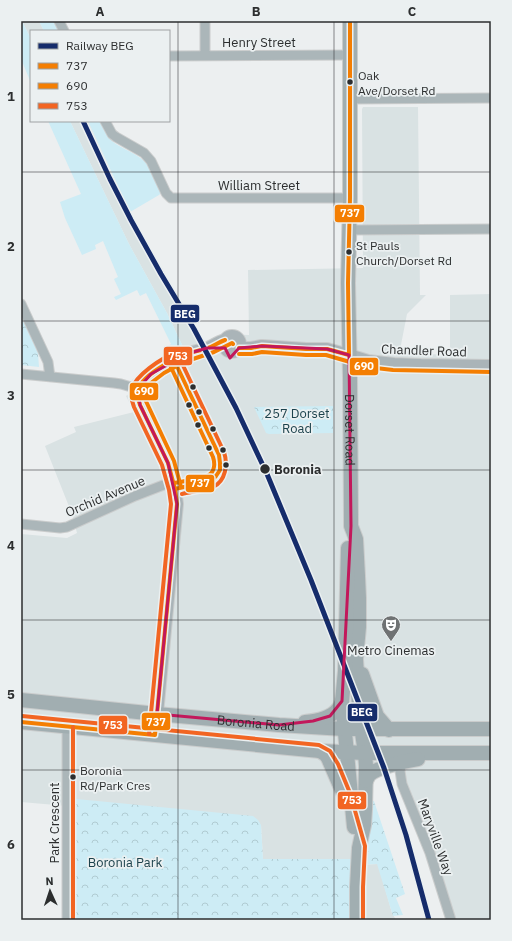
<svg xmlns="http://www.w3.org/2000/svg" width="512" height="941" viewBox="0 0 512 941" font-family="'IBM Plex Sans',sans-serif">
	<defs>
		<pattern id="park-crowns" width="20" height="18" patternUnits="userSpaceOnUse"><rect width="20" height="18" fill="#cdecf5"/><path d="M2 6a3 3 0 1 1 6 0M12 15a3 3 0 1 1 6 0" fill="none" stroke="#b0cbd2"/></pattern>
	</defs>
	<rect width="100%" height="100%" fill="#eceff0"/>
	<!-- built -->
	<path fill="#d9e2e3" d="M 22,21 L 39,21 L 44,31 L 31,31 L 31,39 Z
		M 363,107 L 418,107 L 420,295 L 426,295 L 407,314 L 399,355 L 450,354 L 450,295 L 491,294 L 491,920 L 451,920 L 400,767 L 372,773 L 359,859 L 263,859 L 261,825 L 67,806 L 21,802 L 21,534 L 67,538 L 77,533 L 72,514 L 45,446 L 76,432 L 74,427 L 134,412 L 126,396 L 130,393 L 131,384 L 132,380 L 137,375 L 160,361 L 184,349 L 167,313 L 129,244 L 70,121 L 88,121 L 126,205 L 205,343 L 227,334 L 249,335 L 248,270 L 363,268 L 362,109 Z
		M 378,864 L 392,913 L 396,920 L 357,920 L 358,865 Z"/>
	<!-- grass -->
	<path fill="#cdecf5" d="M 21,21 L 22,21 L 31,39 L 31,83 L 21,59 Z
		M 39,21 L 54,21 L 59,31 L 44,31 Z
		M 48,121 L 70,121 L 129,244 L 167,313 L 184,349 L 157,362 L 156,360 L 168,353 L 166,347 L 171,344 L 146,293 L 140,296 L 137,290 L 116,300 L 114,297 L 121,294 L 114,279 L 118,277 L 103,241 L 95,245 L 96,249 L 82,255 L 65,218 L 60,202 L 81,194 Z
		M 88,121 L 100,121 C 103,127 105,133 109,138 C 118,148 133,151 143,160 C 151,167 156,183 161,193 L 159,195 L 130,212 Z"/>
	<!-- park -->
	<path fill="url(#park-crowns)" d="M 21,316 L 38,353 L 39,367 L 21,365 Z
		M 333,406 L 333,433 L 269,434 L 266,433 L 254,407 Z
		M 66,798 L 253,816 L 258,820 L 261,825 L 263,859 L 359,859 L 366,801 L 374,801 L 405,894 L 396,898 L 403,915 L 393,916 L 377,864 L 358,865 L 357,920 L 67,920 Z"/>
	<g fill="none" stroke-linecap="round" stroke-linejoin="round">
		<!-- minor casing -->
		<g stroke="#cacccc" stroke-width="11">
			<path id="minor" d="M 59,21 L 64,31
				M 205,21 L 205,56
				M 169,56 L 350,55
				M 350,99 L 491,98
				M 105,121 L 112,134 L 116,137 L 144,153 L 151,161 L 166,193 L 171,198 L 350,198
				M 349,230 L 491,229
				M 21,304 L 48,362 L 50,377
				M 21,374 L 114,383 L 121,384 L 138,389
				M 21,524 L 60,528 L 67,527 L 135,496 L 166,484 L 173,480
				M 67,727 L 67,920
				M 402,762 L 400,771 L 402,784 L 430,853 L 451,920"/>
		</g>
		<!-- secondary casing -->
		<g stroke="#cacccc" stroke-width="14">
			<path id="secondary" d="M224 344a8 8 0 1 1 16 0a8 8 0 1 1-16 0Z
				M 239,348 L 251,348 L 262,346 L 306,349 L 327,349 L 349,355 L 368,361 L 394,364 L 421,365 L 491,366
				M 155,735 L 177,504 L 175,489 L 168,463 L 140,405 C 138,400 136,395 138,390 C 140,377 176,358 187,354 C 194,351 201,350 208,348 C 214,345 219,342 225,340"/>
		</g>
		<!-- primary casing -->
		<g stroke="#cacccc" stroke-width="16">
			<g id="primary">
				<path id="s1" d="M 350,21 L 350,198 L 348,283 L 350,378 L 351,518 L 351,526 L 356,539 L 358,576 L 359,598 L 359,627 L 356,659 L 360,720 L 365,753 L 366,766 L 365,809 L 364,825 L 359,848 L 357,887 L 357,920"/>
				<path d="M 348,548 L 345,671 L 342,701 L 354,827"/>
				<path d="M 362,674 L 377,716 L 389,730"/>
				<path id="s2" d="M 21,700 L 157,714 L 279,725 L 344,729 L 491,729"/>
				<path d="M 21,722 L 320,751 L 365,753 L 491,753"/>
				<path d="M 305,722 C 316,721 331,718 338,709 C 340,707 341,703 342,701"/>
				<path d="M 320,751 L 326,755 L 328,758 L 344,795 L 347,803"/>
				<path d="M 366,781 C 367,778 368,777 369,775 C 377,767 406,761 418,759"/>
			</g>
		</g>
		<!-- minor -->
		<use href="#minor" stroke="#abb6b9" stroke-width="9"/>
		<!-- secondary -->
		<use href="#secondary" stroke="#aab4b8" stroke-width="12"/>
		<!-- primary -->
		<use href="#primary" stroke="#a1aeb1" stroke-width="14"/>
		<!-- bus-1 casing -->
		<g stroke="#ebf0f1" stroke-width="7">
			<path id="bus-1" d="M 239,348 L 251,348 L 262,346 L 306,349 L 327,349 L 349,355 L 348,283 L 350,198 L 350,21
				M 174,360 L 219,455 L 220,463 L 220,470 L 216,476 L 211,481 L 175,489
				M 21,722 L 155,735 L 177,504 L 175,489 L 168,463 L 140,405 C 139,401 137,397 137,393 C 139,376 175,358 190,353 C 196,351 202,350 208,348 C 214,346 219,342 225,340"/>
		</g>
		<!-- bus-2 casing -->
		<g stroke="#ebf0f1" stroke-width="7">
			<path id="bus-2" d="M 239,354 L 252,354 L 262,352 L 306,355 L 326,355 L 367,367 L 393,370 L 491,372
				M 169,363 L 213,457 C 215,463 215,471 209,475 C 204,478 181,482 174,483
				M 181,487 L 174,461 L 144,397 L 144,391 L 147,386 L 164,373 L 184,362 L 214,352 L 232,343 L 233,344"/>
		</g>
		<!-- bus-3 casing -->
		<g stroke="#ebf0f1" stroke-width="7">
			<path id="bus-3" d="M 22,716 L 319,745 L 330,751 L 338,764 L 350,793 L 365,846 L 363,887 L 363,920
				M 73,727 L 73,920
				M 149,734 L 171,504 L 169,490 L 162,465 L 134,407 C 132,401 130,395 132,389 C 135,376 161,358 174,354 L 177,355 L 179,357 L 224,452 C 228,464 226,481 213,487 C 206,490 190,492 182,494"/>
		</g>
		<!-- bus-1 -->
		<use href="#bus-1" stroke="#f47e02" stroke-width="4"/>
		<!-- bus-2 -->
		<use href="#bus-2" stroke="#f47e02" stroke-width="4"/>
		<!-- bus-3 -->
		<use href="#bus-3" stroke="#f26522" stroke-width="4"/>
		<!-- rail-1 casing -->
		<g stroke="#ebf0f1" stroke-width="8">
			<path id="rail-1" d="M 83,121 L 110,179 L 131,220 L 161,274 L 194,329 L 236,408 L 267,474 L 311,580 L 384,768 L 406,835 L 429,920"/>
		</g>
		<!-- rail-1 -->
		<use href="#rail-1" stroke="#152c6b" stroke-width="5"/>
	</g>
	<!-- marked area -->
	<path fill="none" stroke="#c2185b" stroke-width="3" stroke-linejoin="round" d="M 262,346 L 327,349 L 349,355 L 351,526 L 342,701 L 330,716 L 313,721 L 279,725 L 157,714 L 177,504 L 168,463 L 140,405 L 138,389 L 151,374 L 187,354 L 207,348 L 225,348 L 230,358 L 239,348 Z"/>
	<!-- grid -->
	<path fill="none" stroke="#2c2e2f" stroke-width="1" stroke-opacity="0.55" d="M 178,21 L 178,920M 334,21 L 334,920M 21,172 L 491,172M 21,321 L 491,321M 21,470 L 491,470M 21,620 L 491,620M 21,770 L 491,770"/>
	<!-- icons -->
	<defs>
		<g id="theatre-pin" transform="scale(1)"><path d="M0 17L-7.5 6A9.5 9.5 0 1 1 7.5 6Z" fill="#6f7273" stroke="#ebf0f1"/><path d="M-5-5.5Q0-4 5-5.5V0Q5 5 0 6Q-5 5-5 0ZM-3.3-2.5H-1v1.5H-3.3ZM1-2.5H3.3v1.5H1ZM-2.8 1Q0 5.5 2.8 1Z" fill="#fff"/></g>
	</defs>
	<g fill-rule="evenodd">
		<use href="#theatre-pin" x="391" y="625"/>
	</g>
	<!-- markers -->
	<g fill="#2c2e2f" stroke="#ebf0f1" stroke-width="1.5">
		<circle cx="350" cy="82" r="3.5"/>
		<circle cx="349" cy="252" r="3.5"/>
		<circle cx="193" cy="387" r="3.5"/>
		<circle cx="189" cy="405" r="3.5"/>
		<circle cx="199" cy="412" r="3.5"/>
		<circle cx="198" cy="425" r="3.5"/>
		<circle cx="213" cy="429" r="3.5"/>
		<circle cx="209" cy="448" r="3.5"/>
		<circle cx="223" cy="450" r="3.5"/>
		<circle cx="226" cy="465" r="3.5"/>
		<circle cx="265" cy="469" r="5.5"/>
		<circle cx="73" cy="777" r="3.5"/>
	</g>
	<g text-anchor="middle" stroke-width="3.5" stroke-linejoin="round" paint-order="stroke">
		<!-- bus labels -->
		<g font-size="12" fill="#2c2e2f" stroke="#ebf0f1" text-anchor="start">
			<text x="358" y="80">Oak<tspan x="358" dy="15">Ave/Dorset Rd</tspan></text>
			<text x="356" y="250">St Pauls<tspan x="356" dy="15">Church/Dorset Rd</tspan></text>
			<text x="80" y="775">Boronia<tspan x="80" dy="15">Rd/Park Cres</tspan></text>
		</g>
		<!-- street labels -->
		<g font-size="13" fill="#2c2e2f" stroke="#ebf0f1">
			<text x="259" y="47">Henry Street</text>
			<text x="259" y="190">William Street</text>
			<text transform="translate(424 350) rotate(2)" y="5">Chandler Road</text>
			<text dy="5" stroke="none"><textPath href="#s1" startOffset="409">Dorset Road</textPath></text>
			<text transform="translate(105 496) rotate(-23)" y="5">Orchid Avenue</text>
			<text dy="5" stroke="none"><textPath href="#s2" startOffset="236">Boronia Road</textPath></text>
			<text transform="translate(54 823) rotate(-90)" y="5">Park Crescent</text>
			<text transform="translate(436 837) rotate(70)" y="5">Maryville Way</text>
		</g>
		<!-- park labels -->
		<g font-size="13" fill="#1d434d" stroke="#ebf0f1">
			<text x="297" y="418">257 Dorset<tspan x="297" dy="15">Road</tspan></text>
			<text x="125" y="867">Boronia Park</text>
		</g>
		<!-- stop labels -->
		<g font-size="13" font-weight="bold" fill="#2c2e2f" stroke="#ebf0f1" text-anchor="start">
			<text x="274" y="474">Boronia</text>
		</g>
		<!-- poi labels -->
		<g font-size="13" fill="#2c2e2f" stroke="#ebf0f1">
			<text x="391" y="655">Metro Cinemas</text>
		</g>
	</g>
	<g stroke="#ebf0f1" stroke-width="1.5">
		<rect x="334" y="204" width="31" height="19" rx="4" fill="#f47e02"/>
		<rect x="170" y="304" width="30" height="19" rx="4" fill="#152c6b"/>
		<rect x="163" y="346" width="30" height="20" rx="4" fill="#f26522"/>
		<rect x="349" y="357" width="30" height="19" rx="4" fill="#f47e02"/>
		<rect x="129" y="382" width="30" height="19" rx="4" fill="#f47e02"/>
		<rect x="185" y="474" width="30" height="19" rx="4" fill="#f47e02"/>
		<rect x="347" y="703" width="31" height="19" rx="4" fill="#152c6b"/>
		<rect x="141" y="712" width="30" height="19" rx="4" fill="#f47e02"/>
		<rect x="98" y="715" width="30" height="20" rx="4" fill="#f26522"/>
		<rect x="337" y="791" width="30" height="19" rx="4" fill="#f26522"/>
	</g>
	<g font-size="11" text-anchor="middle" font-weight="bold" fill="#fff">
		<text x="350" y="217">737</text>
		<text x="185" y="318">BEG</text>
		<text x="178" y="360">753</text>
		<text x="364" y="370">690</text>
		<text x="144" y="395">690</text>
		<text x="200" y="487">737</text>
		<text x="362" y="716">BEG</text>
		<text x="156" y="726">737</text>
		<text x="113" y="729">753</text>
		<text x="352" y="804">753</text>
	</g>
	<!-- border -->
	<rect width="512" height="941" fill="none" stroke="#ebf0f1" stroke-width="44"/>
	<!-- legend -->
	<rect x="30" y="30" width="140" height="92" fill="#ebf0f1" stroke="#9fa2a3"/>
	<rect x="38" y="43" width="20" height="6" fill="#152c6b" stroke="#9fa2a3"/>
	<text x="66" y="50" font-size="12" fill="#2c2e2f">Railway BEG</text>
	<rect x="38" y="63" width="20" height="6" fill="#f47e02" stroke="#9fa2a3"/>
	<text x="66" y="70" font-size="12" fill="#2c2e2f">737</text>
	<rect x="38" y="83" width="20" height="6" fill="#f47e02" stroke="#9fa2a3"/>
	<text x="66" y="90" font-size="12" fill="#2c2e2f">690</text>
	<rect x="38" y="103" width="20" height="6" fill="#f26522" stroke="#9fa2a3"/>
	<text x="66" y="110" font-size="12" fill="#2c2e2f">753</text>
	<!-- north arrow -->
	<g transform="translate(50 891) rotate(357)" stroke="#ebf0f1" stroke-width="3" paint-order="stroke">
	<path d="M0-3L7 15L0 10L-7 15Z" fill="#2c2e2f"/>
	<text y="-6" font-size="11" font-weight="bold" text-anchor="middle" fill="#2c2e2f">N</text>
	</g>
	<rect x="22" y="22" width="468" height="897" fill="none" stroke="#2c2e2f" stroke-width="1.5"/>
	<g font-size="13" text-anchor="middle" font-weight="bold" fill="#2c2e2f">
		<text x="100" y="16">A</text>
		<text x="256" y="16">B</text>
		<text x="412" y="16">C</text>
		<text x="11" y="101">1</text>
		<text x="11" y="251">2</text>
		<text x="11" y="400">3</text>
		<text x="11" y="550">4</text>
		<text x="11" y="699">5</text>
		<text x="11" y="849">6</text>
	</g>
</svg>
